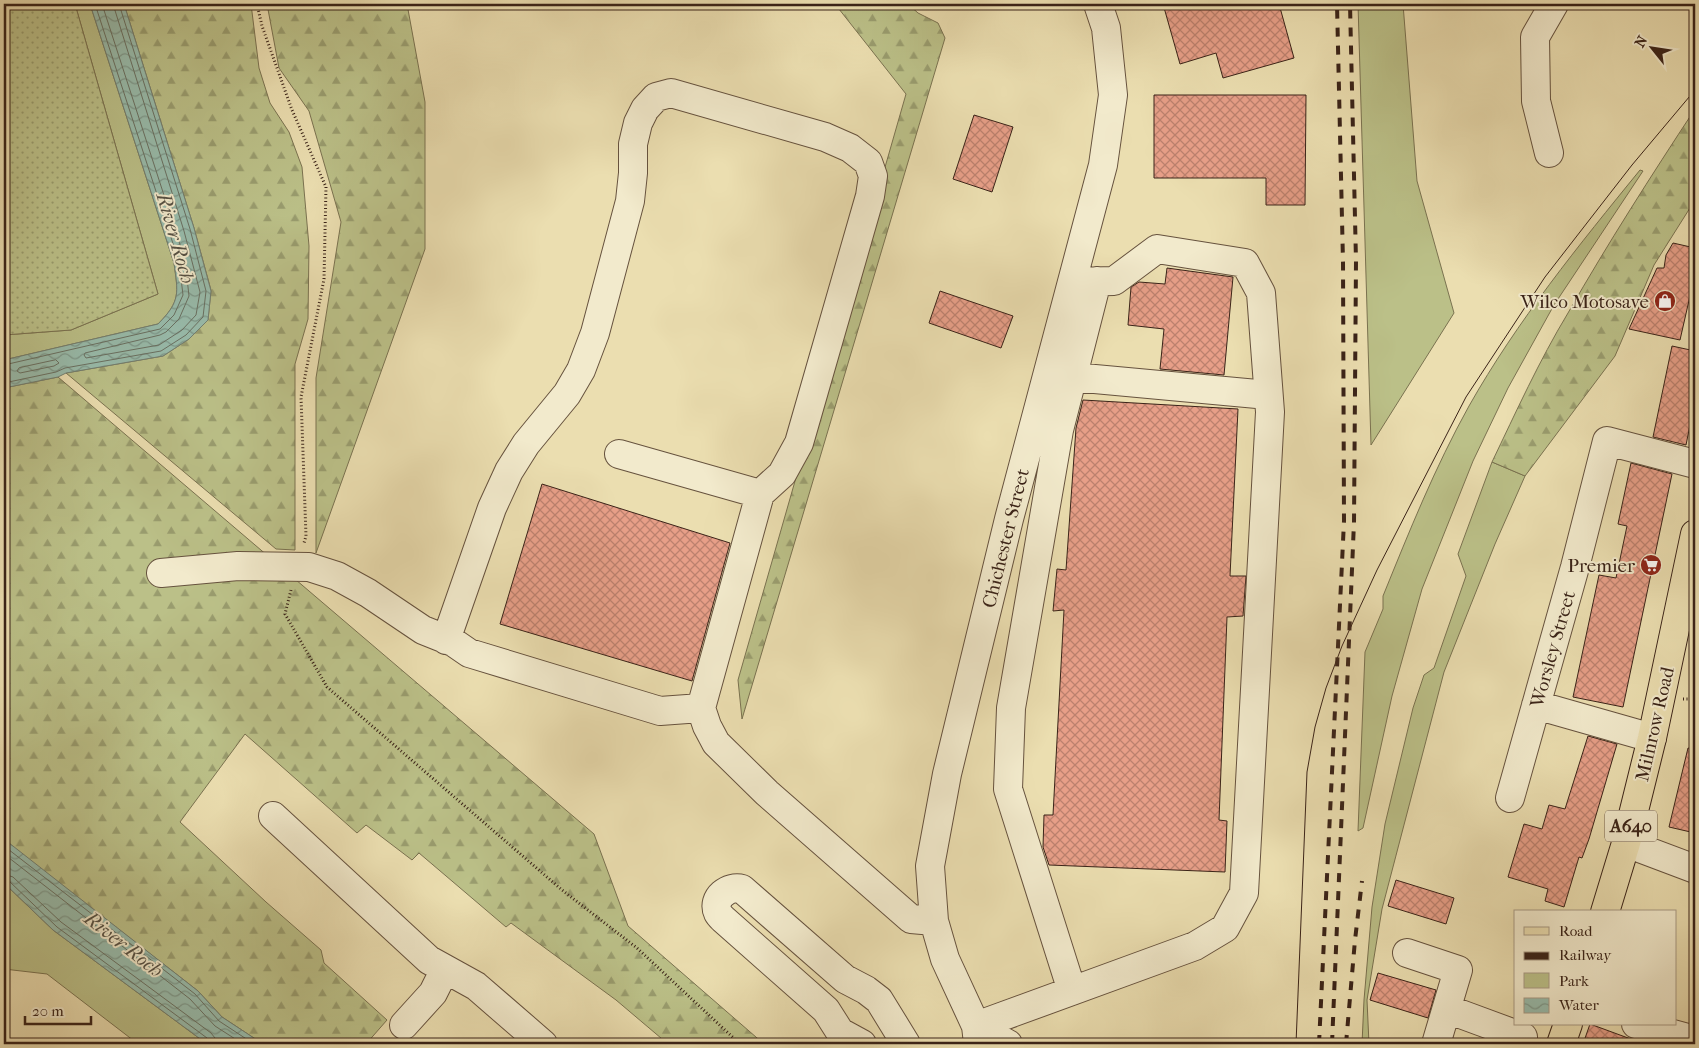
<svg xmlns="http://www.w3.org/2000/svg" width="1699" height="1048" viewBox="0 0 1699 1048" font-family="'IM FELL French Canon',serif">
	<defs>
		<pattern id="forest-firs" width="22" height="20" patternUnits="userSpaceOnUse" patternTransform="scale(1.25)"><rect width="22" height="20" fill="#bbc088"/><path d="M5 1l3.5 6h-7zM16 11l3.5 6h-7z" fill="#999c6e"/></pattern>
		<pattern id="garden-dots" width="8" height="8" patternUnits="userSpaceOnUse" patternTransform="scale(1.25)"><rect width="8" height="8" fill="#bbc088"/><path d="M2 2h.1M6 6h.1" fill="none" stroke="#999c6e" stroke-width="1.8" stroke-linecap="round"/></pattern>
		<pattern id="water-waves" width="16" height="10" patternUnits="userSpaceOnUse" patternTransform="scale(1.25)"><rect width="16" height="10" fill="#98bcac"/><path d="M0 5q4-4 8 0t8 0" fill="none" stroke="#7d988b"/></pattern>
		<pattern id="building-cross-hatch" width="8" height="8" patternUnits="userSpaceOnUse" patternTransform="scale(1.25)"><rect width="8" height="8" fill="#e79f88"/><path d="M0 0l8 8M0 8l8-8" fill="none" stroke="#bc816e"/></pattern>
	</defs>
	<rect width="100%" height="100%" fill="#ebdeb0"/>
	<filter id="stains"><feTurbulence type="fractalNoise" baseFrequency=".004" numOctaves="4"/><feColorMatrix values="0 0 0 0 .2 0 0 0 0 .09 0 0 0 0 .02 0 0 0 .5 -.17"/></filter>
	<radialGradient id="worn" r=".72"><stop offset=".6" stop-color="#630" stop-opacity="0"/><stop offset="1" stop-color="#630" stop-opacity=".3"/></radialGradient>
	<!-- green -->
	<path fill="#bbc088" stroke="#7a7250" d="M 75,4 L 90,4 L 174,263 C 178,293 181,301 158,324 L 4,360 L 4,335 L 71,330 L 158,294 Z
		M 1358,4 L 1403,4 L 1417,181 L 1454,313 L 1371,445 Z
		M 1640,170 L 1643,171 L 1554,305 L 1508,388 L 1473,461 L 1422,589 L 1392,696 L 1363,828 L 1358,831 L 1365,652 L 1383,609 L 1383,596 C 1409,532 1435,467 1469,406 C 1517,321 1579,245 1640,170 Z
		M 1492,462 L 1525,476 L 1495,544 L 1444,672 L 1382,909 L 1367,1000 L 1369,1044 L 1362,1044 L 1364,1000 L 1372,907 L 1385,824 L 1413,708 L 1424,675 L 1434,668 L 1466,576 L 1458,554 Z
		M 4,883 L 53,930 L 207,1044 L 138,1044 L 47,974 L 4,969 Z"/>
	<!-- forest -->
	<path fill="url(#forest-firs)" stroke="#7a7250" d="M 124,4 L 251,4 L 259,68 L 270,103 L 289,132 L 302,167 L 309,246 L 308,319 L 295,364 L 295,550 L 276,549 L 66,373 L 163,356 L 189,339 L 208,320 L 211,290 L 194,228 Z
		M 267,4 L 407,4 L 425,102 L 425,249 L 316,553 L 316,378 L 341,222 L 309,111 L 279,68 Z
		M 835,4 L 908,4 L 918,13 L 938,23 L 945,38 L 742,719 L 738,680 L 906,94 Z
		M 1695,109 L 1695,200 L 1654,265 L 1615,356 L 1525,476 L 1492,462 C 1516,412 1539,361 1568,313 C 1608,243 1651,176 1695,109 Z
		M 58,377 L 594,834 L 628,926 L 764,1044 L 668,1044 L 616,1000 L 511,923 L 506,927 L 419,853 L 412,860 L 366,825 L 357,833 L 245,734 L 180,822 L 266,902 L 321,950 L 324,963 L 387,1020 L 366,1044 L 263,1044 L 222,1017 L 198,991 L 6,842 L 4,839 L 4,388 Z"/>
	<!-- garden -->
	<path fill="url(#garden-dots)" stroke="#7a7250" d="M 4,4 L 75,4 L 158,294 L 71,330 L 4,335 Z"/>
	<!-- water -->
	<path fill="url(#water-waves)" stroke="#727f71" d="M 90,4 L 124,4 L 194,228 L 211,291 L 208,320 L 189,339 L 163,356 L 66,373 L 58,377 L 4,388 L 4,360 L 158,324 C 181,301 178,293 174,263 Z
		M 4,839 L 198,991 L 222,1017 L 263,1044 L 207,1044 L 53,930 L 4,883 Z"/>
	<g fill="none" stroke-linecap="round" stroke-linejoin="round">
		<!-- shore -->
		<path stroke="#697062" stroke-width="1" d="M 102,4 L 185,260 L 189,296 L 179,319 L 166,332 L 160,335 L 85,353 L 84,355 L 86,358 L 159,345 L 182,330 L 196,315 L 200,292 L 184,231 L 113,4
			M 56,360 L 59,363 L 54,366 L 20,373 L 17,371 L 19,368 Z
			M 4,365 L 160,329 L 174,315 L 183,295 L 179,262 L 95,4
			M 4,383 L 56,372 L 65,368 L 161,351 L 186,335 L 203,317 L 206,291 L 190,229 L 119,4
			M 4,846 L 195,994 L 219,1021 L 254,1044
			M 4,854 L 190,999 L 215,1026 L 243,1044
			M 4,874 L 13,877 L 61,922 L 211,1033 L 215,1038 L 216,1044
			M 4,880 L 9,881 L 57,927 L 207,1038 L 209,1044"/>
	</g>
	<!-- building -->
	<path fill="url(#building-cross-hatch)" stroke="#3a2318" d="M 1163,4 L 1279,4 L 1294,58 L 1223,78 L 1216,53 L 1180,64 Z
		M 1154,95 L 1306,95 L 1305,205 L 1266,205 L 1266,178 L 1154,178 Z
		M 974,115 L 1013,127 L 992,192 L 953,179 Z
		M 1673,243 L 1695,248 L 1695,274 L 1680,340 L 1629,329 L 1657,268 L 1664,268 L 1666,255 Z
		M 1167,268 L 1233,277 L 1224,375 L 1160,369 L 1164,329 L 1128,325 L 1131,287 L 1139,282 L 1165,284 Z
		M 940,291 L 1013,316 L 1001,348 L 929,323 Z
		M 1672,346 L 1695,351 L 1695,400 L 1686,445 L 1653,437 Z
		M 1083,400 L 1238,409 L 1230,576 L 1246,576 L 1243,616 L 1227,617 L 1219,820 L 1227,821 L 1225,872 L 1049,865 L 1043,847 L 1044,815 L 1053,815 L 1064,610 L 1053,611 L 1057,569 L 1066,570 L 1076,428 Z
		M 1631,463 L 1672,474 L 1623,707 L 1573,697 L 1599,575 L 1616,578 L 1627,526 L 1618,524 Z
		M 542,484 L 730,543 L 692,681 L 500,624 Z
		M 1588,736 L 1617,744 L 1589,839 L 1582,858 L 1579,857 L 1564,907 L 1545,901 L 1548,889 L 1508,877 L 1524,824 L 1542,829 L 1549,805 L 1565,809 Z
		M 1688,748 L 1695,749 L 1695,833 L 1669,827 Z
		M 1396,880 L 1454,898 L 1446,924 L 1388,906 Z
		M 1378,973 L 1436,990 L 1428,1018 L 1370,1000 Z
		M 1590,1024 L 1639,1042 L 1639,1044 L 1583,1044 Z"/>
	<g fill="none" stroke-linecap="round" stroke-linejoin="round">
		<!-- minor casing -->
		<g stroke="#66523e" stroke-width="30">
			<path id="minor" d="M 1549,153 L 1536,101 L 1535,37 L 1554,4
				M 1073,377 L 1268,395
				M 619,454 L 760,494
				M 161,573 L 238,566 L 309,567 L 337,576 L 368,593 L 423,630 L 453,642 L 469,653 L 660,711 L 701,708
				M 446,640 L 492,508 L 509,471 L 526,444 L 567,394 L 581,370 L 595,333 L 630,201 L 633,173 L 633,144 L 638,123 L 645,109 L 656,97 L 671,93 L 825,137 L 850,148 L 868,162 L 873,176 L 870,196 L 799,443 L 782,474 L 760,494 L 701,708 L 707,726 L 716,743 L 767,793 L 911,919 L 934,921
				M 1536,705 L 1652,738
				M 1510,798 L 1575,567 L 1607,441 L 1695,464
				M 273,816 L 429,960 L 476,986 L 543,1044
				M 1626,843 L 1695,869
				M 1407,953 L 1458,970 L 1436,1044
				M 1072,991 L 1008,789 L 1011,708 L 1059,430 L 1097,281
				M 1447,1009 L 1523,1037
				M 1636,1024 L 1695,1040
				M 404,1025 L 433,993 L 445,969
				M 976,1026 L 1195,946 L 1225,928 L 1244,893 L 1270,412 L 1261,293 L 1245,263 L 1157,249 L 1114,281 L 1072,282
				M 976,1026 L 1008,1044
				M 978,1043 L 976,1026 L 945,959 L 934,921 L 930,866 L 947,774 L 1009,519 L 1103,165 L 1113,95 L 1106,28 L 1098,4
				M 862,1044 L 840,1032 L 826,1010 L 723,919 C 721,917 719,915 718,913 C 711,898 729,885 742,889 L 845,979 L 866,990 L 879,1000 L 906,1044"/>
		</g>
		<!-- major casing -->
		<g stroke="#3a2318" stroke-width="30">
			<path id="major" d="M 1605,912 L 1626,843 L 1652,738 L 1695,534
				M 1561,1044 L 1568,1024"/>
		</g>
		<!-- path -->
		<path stroke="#3a2318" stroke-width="3" stroke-dasharray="1 2.5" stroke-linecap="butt" d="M 257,4 L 262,26 L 292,110 L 326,187 L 324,279 L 301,397 L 306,536 L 304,543
			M 291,590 L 285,614 L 327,687 L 562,890 L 637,948 L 740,1044
			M 1683,699 L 1695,699"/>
		<!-- minor -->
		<use href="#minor" stroke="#f2eacc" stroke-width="28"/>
		<!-- major -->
		<use href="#major" stroke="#ebdeb0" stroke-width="28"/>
		<!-- tram -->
		<path stroke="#3a2318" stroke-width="1" d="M 1296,1044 L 1307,772 L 1315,727 L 1326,688 L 1342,646 L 1377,570 L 1466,397 L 1545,277 L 1632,165 L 1695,90"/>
		<!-- rail -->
		<path stroke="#3a2318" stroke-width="4" stroke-dasharray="9 9" stroke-linecap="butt" d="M 1319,1044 L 1344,521 L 1343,262 L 1337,4
			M 1332,1044 L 1354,522 L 1356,261 L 1350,4
			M 1346,1044 L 1355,940 L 1362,881"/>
	</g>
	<!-- icons -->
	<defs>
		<g id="shop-disc" transform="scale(1.125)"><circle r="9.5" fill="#8f2418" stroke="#f2eacc"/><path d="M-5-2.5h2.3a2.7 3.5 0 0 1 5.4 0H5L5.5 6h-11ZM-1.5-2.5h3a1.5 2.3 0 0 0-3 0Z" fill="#fff"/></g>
		<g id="supermarket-disc" transform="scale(1.125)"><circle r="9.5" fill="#8f2418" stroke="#f2eacc"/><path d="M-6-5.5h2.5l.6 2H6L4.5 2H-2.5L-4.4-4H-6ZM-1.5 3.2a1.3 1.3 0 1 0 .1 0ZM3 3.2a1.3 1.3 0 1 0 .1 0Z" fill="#fff"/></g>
	</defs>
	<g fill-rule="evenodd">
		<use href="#shop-disc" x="1665" y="301"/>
		<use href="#supermarket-disc" x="1651" y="565"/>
	</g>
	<g text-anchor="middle" stroke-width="4" stroke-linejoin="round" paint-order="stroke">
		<!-- shield labels -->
		<rect fill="#f2eacc" stroke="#715f4e" stroke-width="1" x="1605" y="810.5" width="52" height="31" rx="4"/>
		<g font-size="18" font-weight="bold" fill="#3a2318">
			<text x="1631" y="832">A640</text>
		</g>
		<!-- poi labels -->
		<g font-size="19" fill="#3a2318" stroke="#f2eacc" text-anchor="end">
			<text x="1649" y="308">Wilco Motosave</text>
			<text x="1635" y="572">Premier</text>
		</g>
		<!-- street labels -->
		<g font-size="19" fill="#3a2318" stroke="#f2eacc">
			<text transform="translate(1005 538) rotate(-76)" y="7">Chichester Street</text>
			<text transform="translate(1552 649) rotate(-74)" y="7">Worsley Street</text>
			<text transform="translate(1654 724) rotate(-77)" y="7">Milnrow Road</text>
		</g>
		<!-- water labels -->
		<g font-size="20" font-style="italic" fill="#565144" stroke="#f2eacc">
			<text transform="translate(176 238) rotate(74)" y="7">River Roch</text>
			<text transform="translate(124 944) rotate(38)" y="7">River Roch</text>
		</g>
	</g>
	<!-- margin -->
	<rect width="1699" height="1048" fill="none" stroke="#ebdeb0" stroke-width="20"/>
	<rect x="5" y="5" width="1689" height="1038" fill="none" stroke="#3a2318" stroke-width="2.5"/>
	<rect x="10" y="10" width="1679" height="1028" fill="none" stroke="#3a2318"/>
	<!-- legend -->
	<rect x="1514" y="910" width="162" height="115" fill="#f2eacc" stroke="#a89a84"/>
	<rect x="1524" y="927" width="25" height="8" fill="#ebdeb0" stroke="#a89a84"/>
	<text x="1559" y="936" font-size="15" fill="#3a2318">Road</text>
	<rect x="1524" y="952" width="25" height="8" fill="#3a2318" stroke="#a89a84"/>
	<text x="1559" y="960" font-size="15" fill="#3a2318">Railway</text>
	<rect x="1524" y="973" width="25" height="15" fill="#bbc088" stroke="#a89a84"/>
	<text x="1559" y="986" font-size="15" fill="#3a2318">Park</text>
	<rect x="1524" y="998" width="25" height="15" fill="url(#water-waves)" stroke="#a89a84"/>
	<text x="1559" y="1010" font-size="15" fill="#3a2318">Water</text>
	<!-- north arrow -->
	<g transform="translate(1652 48) rotate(300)" stroke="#f2eacc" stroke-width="4" paint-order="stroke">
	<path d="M0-4L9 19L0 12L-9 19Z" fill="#3a2318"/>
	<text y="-8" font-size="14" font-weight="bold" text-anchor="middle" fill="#3a2318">N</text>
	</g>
	<!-- scale -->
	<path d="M25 1016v8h66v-8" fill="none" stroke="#3a2318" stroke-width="2.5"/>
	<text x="32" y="1016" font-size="15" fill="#3a2318" stroke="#f2eacc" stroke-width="4" paint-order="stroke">20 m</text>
	<rect width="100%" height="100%" filter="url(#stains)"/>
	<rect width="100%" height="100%" fill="url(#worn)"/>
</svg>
